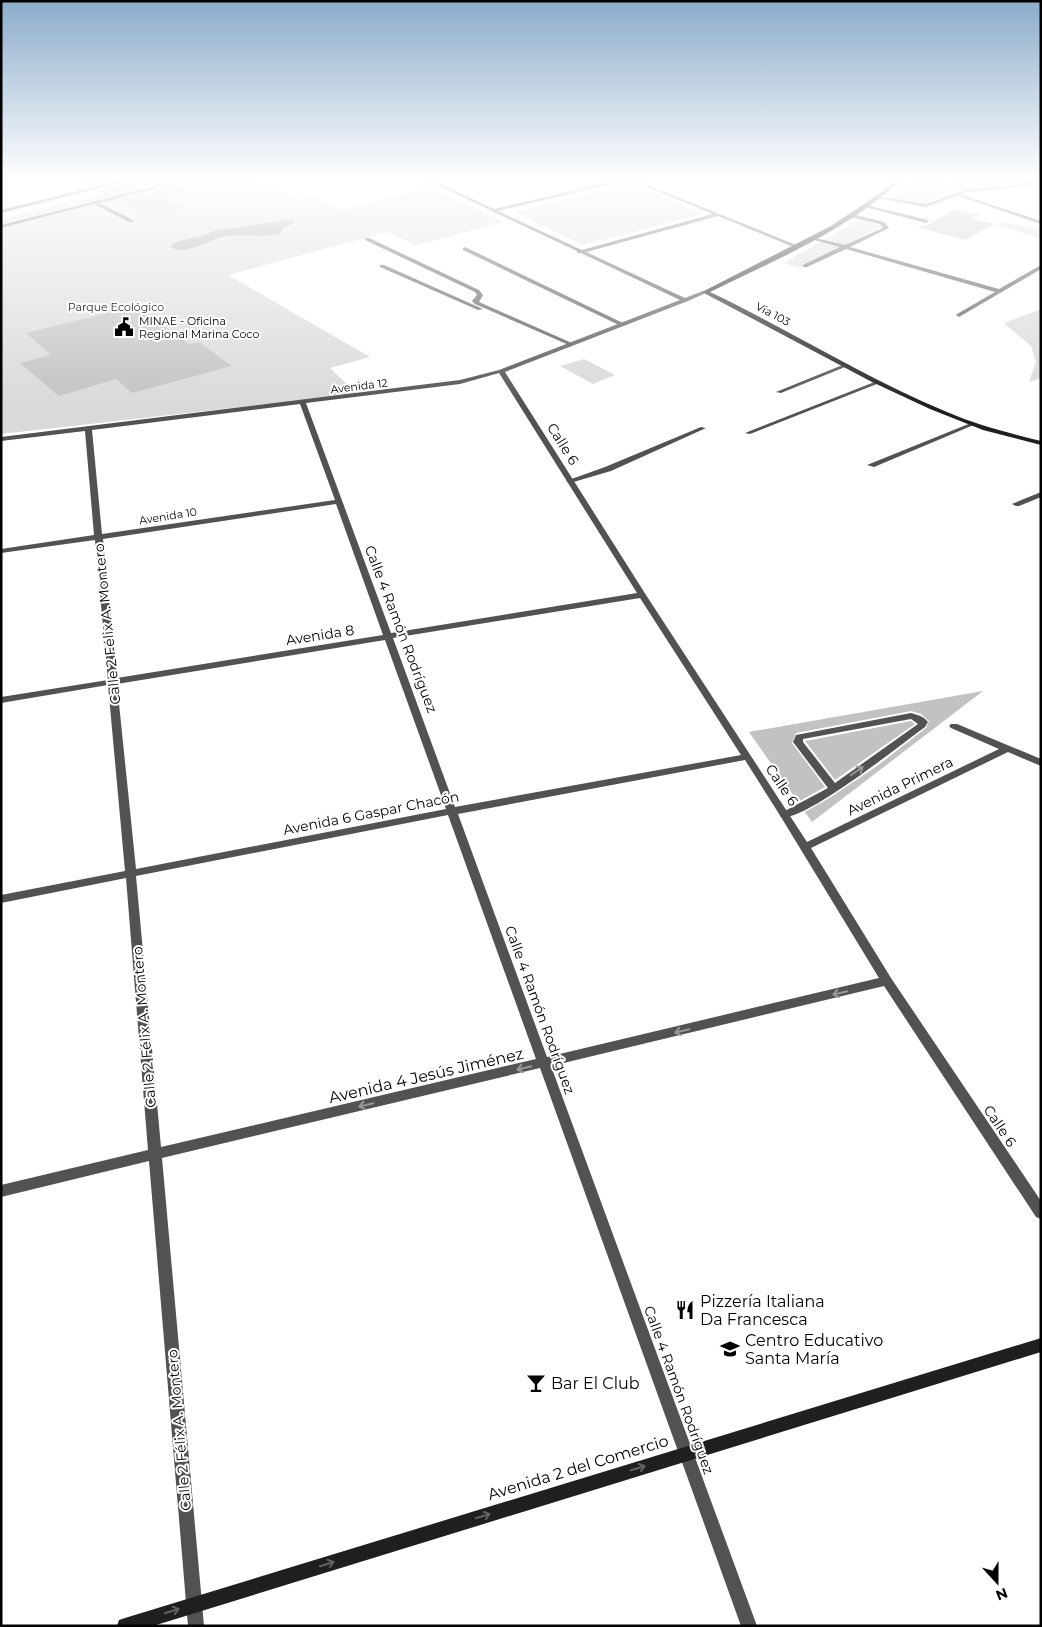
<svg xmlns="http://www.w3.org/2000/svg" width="1042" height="1627" viewBox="0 0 1042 1627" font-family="Montserrat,sans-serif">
	<rect width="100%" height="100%" fill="#fff"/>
	<!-- green -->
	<path fill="#d9d9d9" d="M 163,177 L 247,177 L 303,200 L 315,197 L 343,210 L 429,187 L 504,222 L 416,245 L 387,232 L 228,275 L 370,357 L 330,368 L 357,394 L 1,434 L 1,219 Z
		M 914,177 L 955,182 L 958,177 L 1009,177 L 1029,184 L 962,191 L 929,204 L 919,204 L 892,199 Z
		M 631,184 L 703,214 L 583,245 L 514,212 Z
		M 860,219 L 876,224 L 881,227 L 799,268 L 784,263 Z
		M 1004,222 L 1041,230 L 1041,239 L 995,224 Z
		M 1041,309 L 1041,378 L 1029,382 L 1036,362 L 1031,346 L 1004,323 Z
		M 584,359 L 615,375 L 593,384 L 560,366 Z"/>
	<!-- water -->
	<path fill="#a0a0a0" d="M 288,220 L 294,221 L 295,223 L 284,227 L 280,234 C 261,238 241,233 222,237 C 208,240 182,258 170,246 C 180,237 199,240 213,231 Z"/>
	<!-- building -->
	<path fill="#c2c2c2" d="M 71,177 L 105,177 L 111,181 L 88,187 Z
		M 145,177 L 160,177 L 188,190 L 171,194 L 177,197 L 165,200 L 184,209 L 147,218 L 115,201 L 158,190 L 159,187 L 156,184 L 106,197 L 96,191 Z
		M 955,209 L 980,215 L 972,219 L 994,224 L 965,240 L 917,227 L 927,225 Z
		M 136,306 L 189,344 L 199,342 L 232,366 L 132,393 L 116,379 L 59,396 L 20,363 L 51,355 L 26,333 Z
		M 983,691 L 812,822 L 805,812 L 831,797 L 877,766 L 926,728 L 929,721 L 921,714 L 911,711 L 796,733 L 792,743 L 825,787 L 798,802 L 749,732 Z
		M 911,721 L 915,724 L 835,780 L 805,741 Z"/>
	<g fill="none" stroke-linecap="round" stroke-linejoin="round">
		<!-- lane -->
		<path fill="#525252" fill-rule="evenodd" d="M 107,177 L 114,177 L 123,182 L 119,183 Z
			M 156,186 L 158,188 L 99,203 L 133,220 L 133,222 L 129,222 L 94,204 L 1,228 L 1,225 Z
			M 956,193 L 1041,221 L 1041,224 L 956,195 Z
			M 867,205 L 928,220 L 929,221 L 926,223 L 865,207 Z
			M 365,238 L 369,238 L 479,290 L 483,295 L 479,302 L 574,344 L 569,345 L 475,304 L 472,301 L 477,295 L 475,292 L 365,240 Z
			M 465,247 L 625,324 L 626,325 L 621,326 L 463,250 L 463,248 Z
			M 380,265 L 384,265 L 483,309 L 478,310 L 380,267 Z
			M 845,364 L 850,365 L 781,393 L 776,392 Z
			M 877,381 L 882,382 L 750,434 L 745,433 Z
			M 971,423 L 976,424 L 874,467 L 867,465 Z
			M 701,427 L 706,428 L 611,471 L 570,483 L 566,481 L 605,467 Z
			M 911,713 C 918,715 923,716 928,722 L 925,727 C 903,743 803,823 781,817 L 780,815 L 781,813 L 828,788 L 793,742 L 796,735 ZM 911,719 L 918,724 L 835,783 L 803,742 L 803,739 Z"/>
		<!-- street -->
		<path fill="#525252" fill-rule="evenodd" d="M 134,177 L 143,177 L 1,213 L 1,210 Z
			M 419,177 L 426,177 L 494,209 L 623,179 L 633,179 L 801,247 L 796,248 L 718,216 L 586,252 L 685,298 L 703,291 L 708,292 L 688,301 L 505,372 L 646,595 L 807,842 L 999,749 L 951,728 L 949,726 L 951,724 L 957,724 L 1041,759 L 1041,766 L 1008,752 L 811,848 L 891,978 L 1041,1201 L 1041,1219 L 1036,1217 L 884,986 L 551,1066 L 757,1626 L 741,1626 L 540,1068 L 162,1158 L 204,1626 L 188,1626 L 149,1161 L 1,1197 L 1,1185 L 148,1150 L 126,878 L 1,903 L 1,895 L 125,871 L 108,685 L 1,703 L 1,697 L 108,680 L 95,540 L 1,553 L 1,549 L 94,535 L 85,431 L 1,441 L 1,437 L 460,380 L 499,370 L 680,300 L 581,253 L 577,253 L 577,251 ZM 623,181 L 632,181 L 713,214 L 582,250 L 498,211 ZM 499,373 L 637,593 L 391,633 L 306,403 L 460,384 ZM 300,404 L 335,500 L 102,534 L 92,430 ZM 336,504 L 383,635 L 117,678 L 103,539 ZM 640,598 L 741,755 L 455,807 L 393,638 ZM 385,640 L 446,809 L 136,869 L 117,684 ZM 745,760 L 781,817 L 879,978 L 547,1057 L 458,814 ZM 448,815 L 536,1059 L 161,1147 L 136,876 Z
			M 1013,177 L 1020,177 L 1037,185 L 967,192 L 926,207 L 878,198 L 880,197 L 926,204 L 966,190 L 1029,184 Z
			M 852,214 L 884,222 L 889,228 L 850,247 L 999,289 L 1041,265 L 1041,269 L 959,317 L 956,315 L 957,314 L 995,292 L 846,249 L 807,267 L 803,267 L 803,265 L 840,247 L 811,239 L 811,237 L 845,245 L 883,228 L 880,224 L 850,217 Z
			M 1041,492 L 1041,497 L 1019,506 L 1016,506 L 1012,504 Z"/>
		<!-- secondary -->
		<path fill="#1f1f1f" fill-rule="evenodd" d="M 899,177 L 904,177 C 849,230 777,259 710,292 C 790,330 865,378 947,412 C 977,425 1009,433 1041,441 L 1041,445 L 983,430 L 930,409 L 872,382 L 702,292 L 831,226 L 879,194 Z
			M 1041,1338 L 1041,1352 L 153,1626 L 117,1626 L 119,1620 L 125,1618 Z"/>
	</g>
	<!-- one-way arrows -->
	<defs><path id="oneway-shaft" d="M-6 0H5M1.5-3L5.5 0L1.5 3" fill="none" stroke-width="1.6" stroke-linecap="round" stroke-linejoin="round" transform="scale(1.25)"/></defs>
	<g stroke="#979797">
		<use href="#oneway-shaft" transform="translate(857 771) rotate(-35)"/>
		<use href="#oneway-shaft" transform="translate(840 993) rotate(167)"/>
		<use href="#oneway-shaft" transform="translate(682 1031) rotate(167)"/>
		<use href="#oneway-shaft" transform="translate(524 1068) rotate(167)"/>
		<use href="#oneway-shaft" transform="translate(366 1105) rotate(167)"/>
	</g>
	<g stroke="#626262">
		<use href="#oneway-shaft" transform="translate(638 1468) rotate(-17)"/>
		<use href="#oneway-shaft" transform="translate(483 1516) rotate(-17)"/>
		<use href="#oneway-shaft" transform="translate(327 1564) rotate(-17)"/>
		<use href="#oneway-shaft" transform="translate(172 1611) rotate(-17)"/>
	</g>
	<!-- sky -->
	<linearGradient id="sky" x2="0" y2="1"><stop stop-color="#8baccb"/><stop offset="0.44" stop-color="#fff"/><stop offset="1" stop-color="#fff" stop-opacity="0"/></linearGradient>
	<rect width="1042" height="405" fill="url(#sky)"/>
	<!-- icons -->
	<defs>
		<g id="civic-bare" transform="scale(1.5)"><path d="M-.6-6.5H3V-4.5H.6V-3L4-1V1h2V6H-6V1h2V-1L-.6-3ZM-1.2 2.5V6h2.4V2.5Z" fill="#000" stroke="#fff" stroke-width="2.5" paint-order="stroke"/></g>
		<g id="restaurant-bare" transform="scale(1.5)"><path d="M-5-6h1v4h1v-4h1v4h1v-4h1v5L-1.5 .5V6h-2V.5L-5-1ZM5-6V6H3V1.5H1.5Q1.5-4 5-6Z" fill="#000" stroke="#fff" stroke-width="2.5" paint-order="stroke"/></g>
		<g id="school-bare" transform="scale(1.5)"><path d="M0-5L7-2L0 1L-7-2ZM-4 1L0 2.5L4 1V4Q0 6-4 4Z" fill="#000" stroke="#fff" stroke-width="2.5" paint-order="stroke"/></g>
		<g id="bar-bare" transform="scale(1.5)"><path d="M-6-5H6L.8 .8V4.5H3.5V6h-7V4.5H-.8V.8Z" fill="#000" stroke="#fff" stroke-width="2.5" paint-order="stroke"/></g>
	</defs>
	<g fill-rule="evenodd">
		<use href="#civic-bare" x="124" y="327"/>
		<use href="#restaurant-bare" x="685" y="1310"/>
		<use href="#school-bare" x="730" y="1349"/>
		<use href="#bar-bare" x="536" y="1383"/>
	</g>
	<g text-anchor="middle" stroke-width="4" stroke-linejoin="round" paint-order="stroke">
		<!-- far-park labels -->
		<g font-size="11" fill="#303030" stroke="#fff">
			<text x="116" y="311">Parque Ecológico</text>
		</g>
		<!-- far-street labels -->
		<g font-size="11" fill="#000" stroke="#fff">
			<text transform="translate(773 314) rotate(28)" y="4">Vía 103</text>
			<text transform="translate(359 386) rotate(-7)" y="4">Avenida 12</text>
			<text transform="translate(168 516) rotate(-9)" y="4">Avenida 10</text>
		</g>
		<!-- far-poi labels -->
		<g font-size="11" fill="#000" stroke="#fff" text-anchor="start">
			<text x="139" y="325">MINAE - Oficina<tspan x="139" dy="13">Regional Marina Coco</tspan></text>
		</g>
		<!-- street labels -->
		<g font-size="14" fill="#000" stroke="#fff">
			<text transform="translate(563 444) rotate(58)" y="5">Calle 6</text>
			<text transform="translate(107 624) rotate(-96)" y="5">Calle 2 Félix A. Montero</text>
			<text transform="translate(401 629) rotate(69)" y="5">Calle 4 Ramón Rodríguez</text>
			<text transform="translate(320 635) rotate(-9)" y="5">Avenida 8</text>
			<text transform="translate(782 785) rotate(56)" y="5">Calle 6</text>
			<text transform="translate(900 786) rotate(-26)" y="5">Avenida Primera</text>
			<text transform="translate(371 813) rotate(-11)" y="5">Avenida 6 Gaspar Chacón</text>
			<text transform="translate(540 1010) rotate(70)" y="5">Calle 4 Ramón Rodríguez</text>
			<text transform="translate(144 1027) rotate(-95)" y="5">Calle 2 Félix A. Montero</text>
			<text transform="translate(1000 1126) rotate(56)" y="5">Calle 6</text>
			<text transform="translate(679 1390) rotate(70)" y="5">Calle 4 Ramón Rodríguez</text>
			<text transform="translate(179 1430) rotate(-95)" y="5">Calle 2 Félix A. Montero</text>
		</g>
		<!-- near-street labels -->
		<g font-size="16" fill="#000" stroke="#fff">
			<text transform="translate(426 1075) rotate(-13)" y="6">Avenida 4 Jesús Jiménez</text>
			<text transform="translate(578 1467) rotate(-17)" y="6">Avenida 2 del Comercio</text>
		</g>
		<!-- near-poi labels -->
		<g font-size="16" fill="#000" stroke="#fff" text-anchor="start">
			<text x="700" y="1307">Pizzería Italiana<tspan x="700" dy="18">Da Francesca</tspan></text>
			<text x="745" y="1346">Centro Educativo<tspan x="745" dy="18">Santa María</tspan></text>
			<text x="551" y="1389">Bar El Club</text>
		</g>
	</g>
	<!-- border -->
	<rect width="1042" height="1627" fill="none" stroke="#000000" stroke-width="5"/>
	<!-- north arrow -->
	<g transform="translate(997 1582) rotate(159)" stroke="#ffffff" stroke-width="4" paint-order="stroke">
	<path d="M0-4L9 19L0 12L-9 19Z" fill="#000000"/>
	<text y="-8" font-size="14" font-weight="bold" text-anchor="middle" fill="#000000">N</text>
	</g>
</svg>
